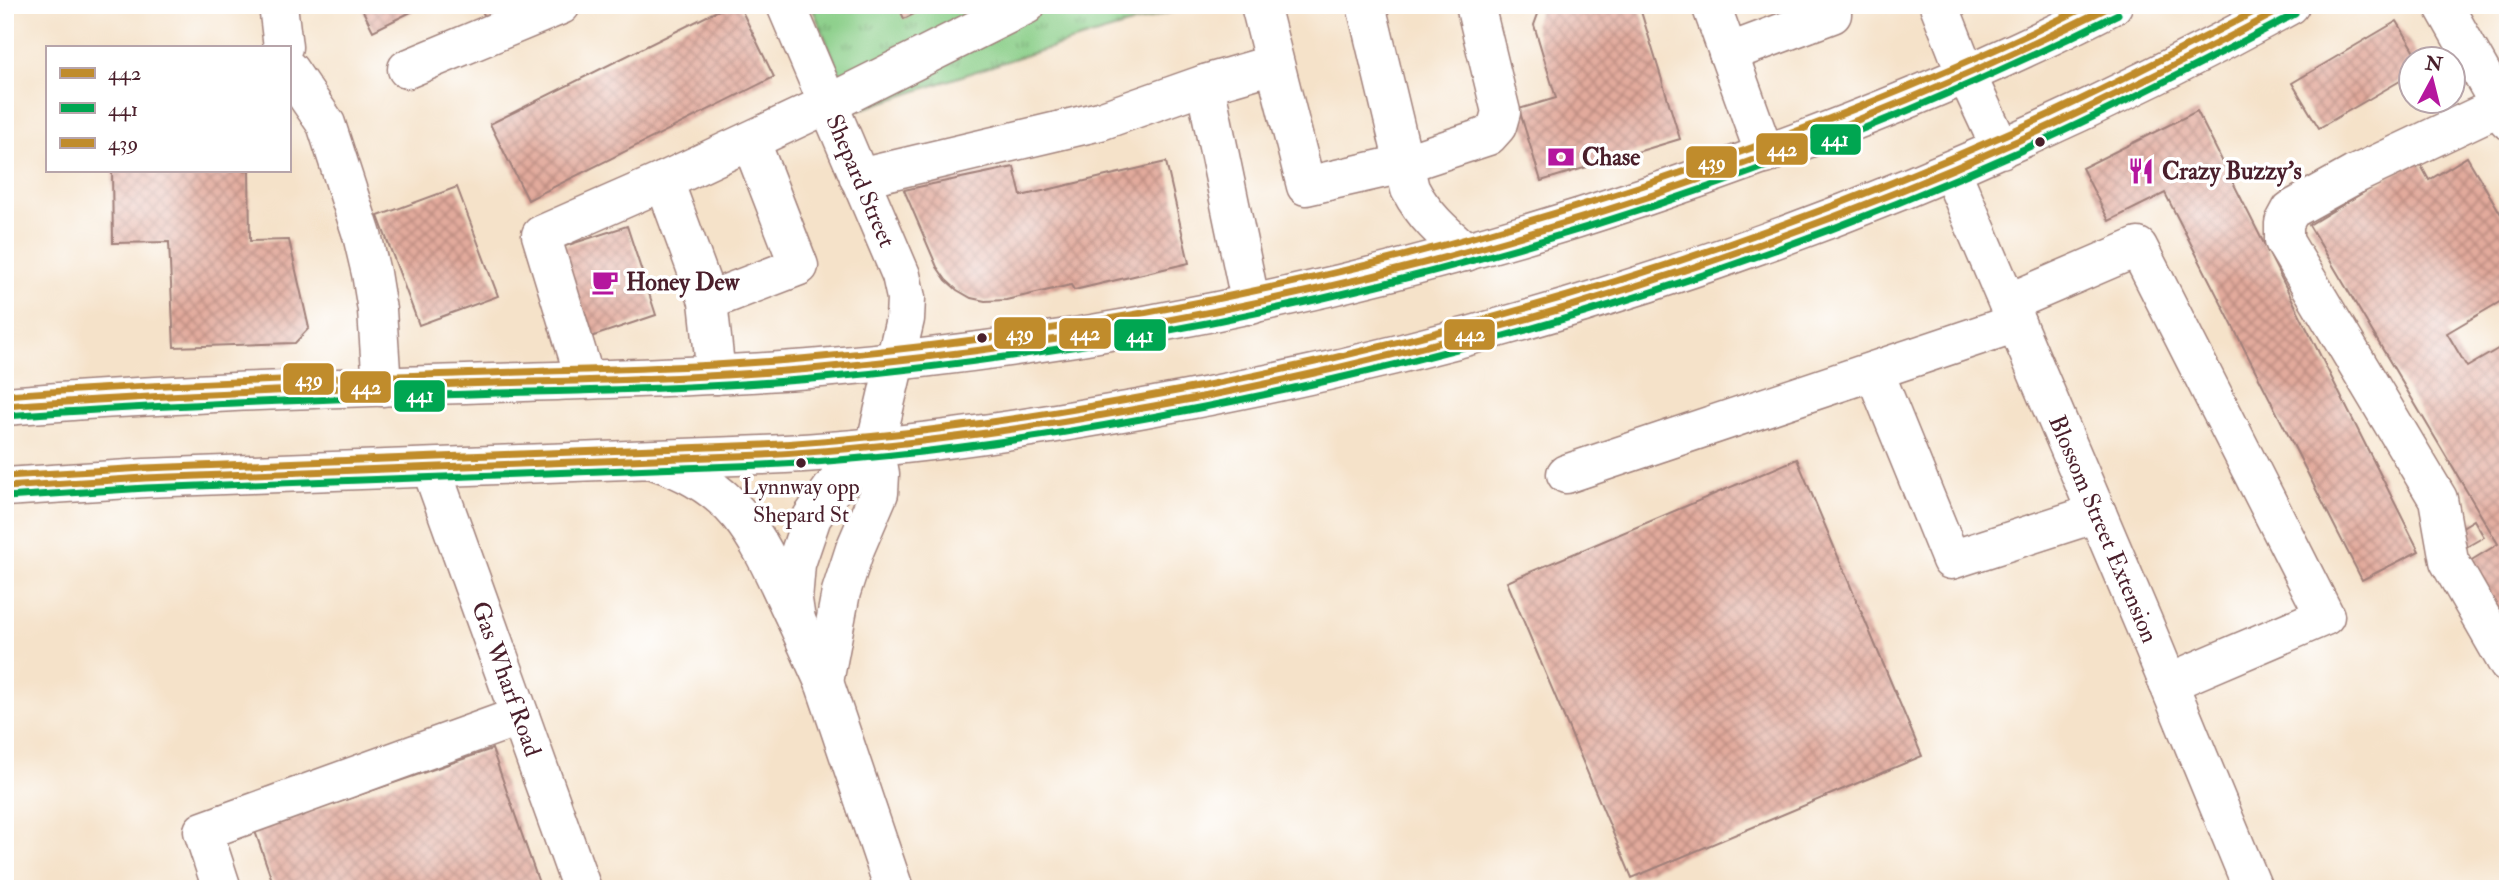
<svg xmlns="http://www.w3.org/2000/svg" width="2513" height="894" viewBox="0 0 2513 894" font-family="'IM FELL Double Pica',serif">
	<defs>
		<pattern id="grass-tufts" width="24" height="20" patternUnits="userSpaceOnUse" patternTransform="scale(1.75)"><rect width="24" height="20" fill="#88cd86"/><path d="M3 7l-1-3M5 7V3M7 7l1-3M15 17l-1-3M17 17v-4M19 17l1-3" fill="none" stroke="#71a66e"/></pattern>
		<pattern id="building-cross-hatch" width="8" height="8" patternUnits="userSpaceOnUse" patternTransform="scale(1.75)"><rect width="8" height="8" fill="#e2aa9c"/><path d="M0 0l8 8M0 8l8-8" fill="none" stroke="#b98a7f"/></pattern>
	</defs>
	<rect width="100%" height="100%" fill="#fff"/>
	<filter id="ink" filterUnits="userSpaceOnUse"><feTurbulence type="fractalNoise" baseFrequency=".0143" numOctaves="2"/><feDisplacementMap in="SourceGraphic" scale="14" xChannelSelector="R" yChannelSelector="G"/><feConvolveMatrix kernelMatrix="1 2 1 2 8 2 1 2 1" color-interpolation-filters="sRGB"/></filter>
	<filter id="wash" filterUnits="userSpaceOnUse"><feTurbulence type="fractalNoise" baseFrequency=".00686" numOctaves="4" result="noise"/><feDisplacementMap in="SourceGraphic" scale="28" xChannelSelector="R" yChannelSelector="G"/><feGaussianBlur stdDeviation="1.57" result="paint"/><feColorMatrix in="noise" values="0 0 0 0 0 0 0 0 0 0 0 0 0 0 0 0 0 1.4 0 .05"/><feComposite in="paint" operator="in"/></filter>
	<g filter="url(#wash)">
		<rect width="100%" height="100%" fill="#f5e2c9"/>
		<!-- grass -->
		<path fill="url(#grass-tufts)" stroke="#697658" stroke-width="2" d="M 811,5 L 1195,5 L 1013,59 L 856,111 Z"/>
		<g id="blocks">
			<!-- building -->
			<path fill="url(#building-cross-hatch)" d="M 360,5 L 425,5 L 373,31 Z
				M 479,5 L 517,5 L 487,21 Z
				M 729,5 L 739,5 L 774,77 L 528,200 L 490,124 Z
				M 898,5 L 932,5 L 904,19 Z
				M 1544,5 L 1639,5 L 1680,139 L 1541,181 L 1519,109 L 1556,98 L 1534,25 L 1541,6 Z
				M 2397,21 L 2420,60 L 2412,60 L 2412,74 L 2319,128 L 2292,83 Z
				M 2197,111 L 2419,551 L 2362,580 L 2165,193 L 2109,221 L 2082,168 Z
				M 2467,157 L 2508,226 L 2508,297 L 2447,333 L 2467,367 L 2508,343 L 2508,647 L 2460,567 L 2498,544 L 2309,225 L 2418,160 L 2429,180 Z
				M 1166,162 L 1189,263 L 1074,290 L 1071,285 L 1006,300 L 985,301 L 971,298 L 957,290 L 946,280 L 937,267 L 904,190 L 1014,167 L 1021,196 Z
				M 112,170 L 249,170 L 250,241 L 289,240 L 309,328 L 295,343 L 174,347 L 169,242 L 113,243 Z
				M 457,187 L 498,296 L 419,325 L 378,216 Z
				M 627,226 L 656,315 L 585,339 L 556,249 Z
				M 1797,459 L 1922,756 L 1632,878 L 1507,582 Z
				M 2474,520 L 2484,537 L 2461,550 L 2451,534 Z
				M 492,749 L 541,889 L 275,889 L 255,831 Z"/>
		</g>
	</g>
	<g filter="url(#ink)">
		<use href="#blocks" fill-opacity="0" stroke="#a0807a" stroke-width="2"/>
		<g fill="none" stroke-linecap="round" stroke-linejoin="round">
			<!-- minor casing -->
			<g stroke="#a0807a" stroke-width="41">
				<g id="minor">
					<path d="M 278,5 L 283,47"/>
					<path id="s1" d="M 786,5 L 901,275 L 906,298 L 905,319 L 875,447 L 880,474 L 879,493 L 855,549 L 841,592 L 824,682"/>
					<path d="M 1260,5 L 1306,186 L 1403,164 L 1488,136 L 1497,126 L 1501,112 L 1475,5"/>
					<path d="M 1366,5 L 1410,189 C 1424,216 1444,233 1466,252"/>
					<path d="M 1711,5 L 1765,155"/>
					<path d="M 1939,5 L 1966,74"/>
					<path d="M 2443,5 L 2508,120"/>
					<path d="M 1728,53 L 1832,14 L 1832,5"/>
					<path d="M 407,69 L 561,5"/>
					<path d="M 289,70 L 326,124 L 362,235 L 371,273 L 377,310 L 382,387"/>
					<path d="M 1205,84 L 1251,305"/>
					<path d="M 2500,106 L 2354,175 L 2291,210 L 2284,223 L 2284,241 L 2438,499 L 2449,561 L 2508,664"/>
					<path id="s2" d="M 1951,170 L 2144,624 L 2253,889"/>
					<path d="M 859,178 L 1100,121 L 1205,84 L 1274,64"/>
					<path d="M 708,301 L 799,266 L 751,142"/>
					<path d="M 2008,303 L 2138,247 L 2325,616 L 2168,683"/>
					<path d="M 1874,371 L 1951,560 L 2097,513"/>
					<path d="M 716,375 L 708,301 L 664,181 L 828,104 L 1026,5"/>
					<path d="M 585,379 L 541,235 L 664,181"/>
					<path d="M 875,447 L 834,486 L 812,517 L 796,564 L 793,600 L 796,620 L 824,682 L 894,889"/>
					<path id="s3" d="M 431,468 L 582,889"/>
					<path d="M 1566,474 L 2016,323"/>
					<path d="M 222,889 L 203,831 L 520,716"/>
				</g>
			</g>
			<!-- highway casing -->
			<g stroke="#a0807a" stroke-width="41">
				<path id="highway" d="M 1966,74 L 2001,149
					M 5,406 C 197,390 390,387 582,380 C 661,377 741,375 821,368 C 1143,341 1460,267 1763,155 C 1882,112 2000,63 2113,5
					M 656,461 C 744,490 760,545 796,620
					M 5,487 L 145,478 L 763,455 C 889,450 1014,431 1139,409 C 1543,338 1930,203 2290,5"/>
			</g>
			<!-- minor -->
			<use href="#minor" stroke="#fff" stroke-width="38"/>
			<!-- highway -->
			<use href="#highway" stroke="#fff" stroke-width="38"/>
			<!-- bus-1 casing -->
			<g stroke="#fff" stroke-width="12">
				<path id="bus-1" d="M 5,406 C 168,394 331,388 494,383 C 603,380 712,378 821,368 C 1266,328 1712,206 2113,5
					M 5,487 L 145,478 L 763,455 C 911,447 1057,425 1202,397 C 1481,342 1755,258 2015,142 C 2109,100 2199,53 2290,5"/>
			</g>
			<!-- bus-2 casing -->
			<g stroke="#fff" stroke-width="12">
				<path id="bus-2" d="M 6,416 C 169,404 332,399 496,393 C 605,390 714,388 823,378 C 1271,337 1715,216 2118,14
					M 6,497 L 146,488 L 763,465 C 912,458 1058,436 1204,407 C 1484,352 1759,268 2020,151 C 2113,109 2204,62 2295,14"/>
			</g>
			<!-- bus-3 casing -->
			<g stroke="#fff" stroke-width="12">
				<path id="bus-3" d="M 5,395 C 166,383 327,378 489,373 C 599,369 711,368 822,357 C 1126,329 1424,263 1712,162 C 1840,117 1967,66 2089,5
					M 5,476 L 145,468 L 763,445 C 911,437 1057,414 1203,386 C 1480,331 1752,248 2011,132 C 2098,93 2182,49 2267,5"/>
			</g>
			<!-- bus-1 -->
			<use href="#bus-1" stroke="#c08c2c" stroke-width="7"/>
			<!-- bus-2 -->
			<use href="#bus-2" stroke="#00a651" stroke-width="7"/>
			<!-- bus-3 -->
			<use href="#bus-3" stroke="#c08c2c" stroke-width="7"/>
		</g>
	</g>
	<!-- icons -->
	<defs>
		<g id="bank-bare" transform="scale(2.1)"><path d="M-6-4H6V4H-6ZM0-2.3a2.3 2.3 0 1 0 0 4.6a2.3 2.3 0 1 0 0-4.6Z" fill="#b5179e" stroke="#fff" stroke-width="2.5" paint-order="stroke"/></g>
		<g id="restaurant-bare" transform="scale(2.1)"><path d="M-5-6h1v4h1v-4h1v4h1v-4h1v5L-1.5 .5V6h-2V.5L-5-1ZM5-6V6H3V1.5H1.5Q1.5-4 5-6Z" fill="#b5179e" stroke="#fff" stroke-width="2.5" paint-order="stroke"/></g>
		<g id="cafe-bare" transform="scale(2.1)"><path d="M-5.5-4.5H6V0H3Q3 3.5 0 3.5H-2.5Q-5.5 3.5-5.5 0ZM3-3.2v2h1.7v-2ZM-6 4.5H4V6H-6Z" fill="#b5179e" stroke="#fff" stroke-width="2.5" paint-order="stroke"/></g>
	</defs>
	<g fill-rule="evenodd">
		<use href="#bank-bare" x="1561" y="157"/>
		<use href="#restaurant-bare" x="2141" y="171"/>
		<use href="#cafe-bare" x="605" y="282"/>
	</g>
	<!-- markers -->
	<g fill="#4a1f2b" stroke="#fff" stroke-width="2.5">
		<circle cx="2040" cy="142" r="6"/>
		<circle cx="982" cy="338" r="6"/>
		<circle cx="801" cy="463" r="6"/>
	</g>
	<g text-anchor="middle" stroke-width="7" stroke-linejoin="round" paint-order="stroke">
		<!-- bus labels -->
		<g font-size="22" fill="#4a1f2b" stroke="#fff">
			<text x="801" y="494">Lynnway opp<tspan x="801" dy="28">Shepard St</tspan></text>
		</g>
		<!-- poi labels -->
		<g font-size="24" font-weight="bold" fill="#4a1f2b" stroke="#fff" text-anchor="start">
			<text x="1582" y="165">Chase</text>
			<text x="2162" y="179">Crazy Buzzy's</text>
			<text x="626" y="290">Honey Dew</text>
		</g>
		<!-- street labels -->
		<g font-size="24" fill="#4a1f2b" stroke="#fff">
			<text dy="8" stroke="none"><textPath href="#s1" startOffset="191">Shepard Street</textPath></text>
			<text dy="8" stroke="none"><textPath href="#s2" startOffset="390">Blossom Street Extension</textPath></text>
			<text dy="8" stroke="none"><textPath href="#s3" startOffset="224">Gas Wharf Road</textPath></text>
		</g>
	</g>
	<g stroke="#fff" stroke-width="2.5">
		<rect x="1809" y="123" width="53" height="33" rx="7" fill="#00a651"/>
		<rect x="1755" y="132" width="54" height="34" rx="7" fill="#c08c2c"/>
		<rect x="1685" y="145" width="53" height="34" rx="7" fill="#c08c2c"/>
		<rect x="993" y="316" width="54" height="34" rx="7" fill="#c08c2c"/>
		<rect x="1058" y="317" width="54" height="33" rx="7" fill="#c08c2c"/>
		<rect x="1443" y="318" width="53" height="33" rx="7" fill="#c08c2c"/>
		<rect x="1113" y="318" width="54" height="34" rx="7" fill="#00a651"/>
		<rect x="282" y="362" width="53" height="34" rx="7" fill="#c08c2c"/>
		<rect x="339" y="370" width="53" height="34" rx="7" fill="#c08c2c"/>
		<rect x="393" y="379" width="53" height="34" rx="7" fill="#00a651"/>
	</g>
	<g font-size="19" text-anchor="middle" font-weight="bold" fill="#fff">
		<text x="1835" y="146">441</text>
		<text x="1782" y="156">442</text>
		<text x="1712" y="169">439</text>
		<text x="1020" y="340">439</text>
		<text x="1085" y="340">442</text>
		<text x="1470" y="341">442</text>
		<text x="1140" y="342">441</text>
		<text x="309" y="386">439</text>
		<text x="366" y="394">442</text>
		<text x="420" y="402">441</text>
	</g>
	<!-- margin -->
	<rect width="2513" height="894" fill="none" stroke="#fff" stroke-width="28"/>
	<!-- legend -->
	<rect x="46" y="46" width="245" height="126" fill="#ffffff" stroke="#b7a5aa" stroke-width="2"/>
	<rect x="60" y="68" width="35" height="10" fill="#c08c2c" stroke="#b7a5aa" stroke-width="2"/>
	<text x="108" y="80" font-size="21" fill="#4a1f2b">442</text>
	<rect x="60" y="103" width="35" height="10" fill="#00a651" stroke="#b7a5aa" stroke-width="2"/>
	<text x="108" y="116" font-size="21" fill="#4a1f2b">441</text>
	<rect x="60" y="138" width="35" height="10" fill="#c08c2c" stroke="#b7a5aa" stroke-width="2"/>
	<text x="108" y="150" font-size="21" fill="#4a1f2b">439</text>
	<!-- north arrow -->
	<g transform="translate(2432 80) rotate(7)"><circle r="33" fill="#ffffff" stroke="#b7a5aa" stroke-width="2"/>
	<path d="M0-5L12 26L0 18L-12 26Z" fill="#b5179e"/>
	<text y="-10" font-size="19" font-weight="bold" text-anchor="middle" fill="#4a1f2b">N</text>
	</g>
</svg>
